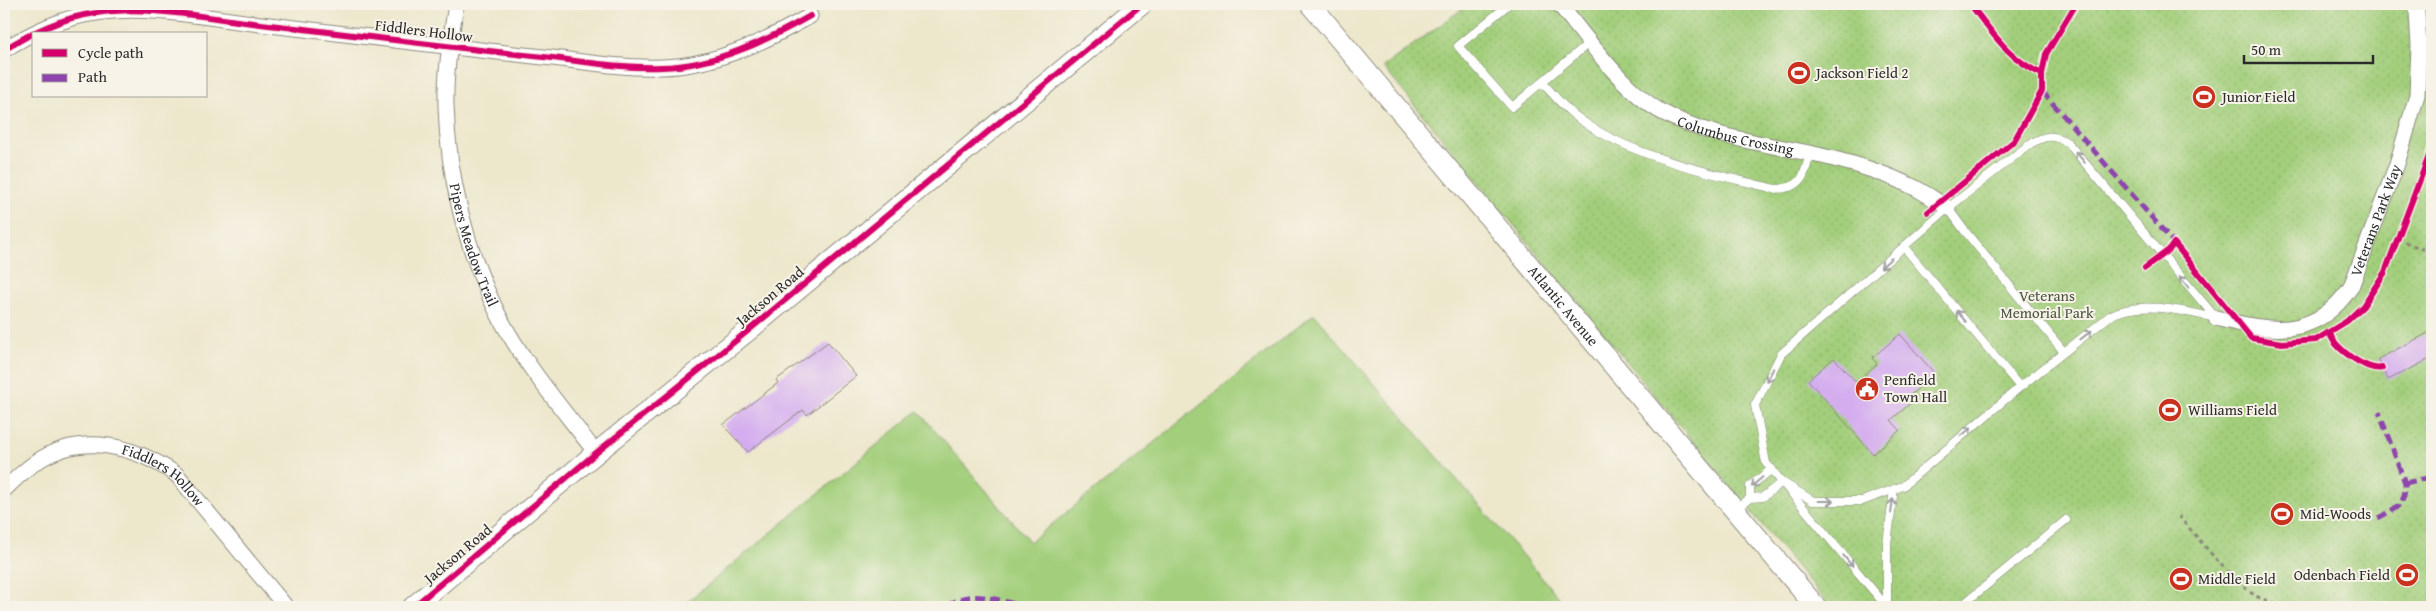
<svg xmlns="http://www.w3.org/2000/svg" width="2436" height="611" viewBox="0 0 2436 611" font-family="'Gentium Book Plus',serif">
	<defs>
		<pattern id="park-dots" width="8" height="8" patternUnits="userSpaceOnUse" patternTransform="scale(1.25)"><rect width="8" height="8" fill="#a3cf7c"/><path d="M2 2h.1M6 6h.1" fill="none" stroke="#8cb26b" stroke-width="1.8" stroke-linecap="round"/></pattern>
	</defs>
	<rect width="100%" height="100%" fill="#f7f3e8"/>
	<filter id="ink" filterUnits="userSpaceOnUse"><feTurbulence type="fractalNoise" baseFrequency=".02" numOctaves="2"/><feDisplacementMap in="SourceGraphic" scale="10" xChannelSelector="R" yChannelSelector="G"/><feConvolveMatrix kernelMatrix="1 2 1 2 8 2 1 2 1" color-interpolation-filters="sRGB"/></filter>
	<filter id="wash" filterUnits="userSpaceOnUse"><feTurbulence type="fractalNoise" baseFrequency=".0096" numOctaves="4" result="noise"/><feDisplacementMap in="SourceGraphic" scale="20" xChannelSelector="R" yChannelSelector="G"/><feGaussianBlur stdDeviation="1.12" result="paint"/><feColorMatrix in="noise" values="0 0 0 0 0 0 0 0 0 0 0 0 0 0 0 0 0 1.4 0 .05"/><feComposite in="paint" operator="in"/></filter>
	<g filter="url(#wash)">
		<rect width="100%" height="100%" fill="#ede7cc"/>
		<!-- grass -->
		<path fill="#a3cf7c" stroke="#677d54" d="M 1314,314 L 1567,607 L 681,607 L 918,411 L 1030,542 Z"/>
		<!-- park -->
		<path fill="url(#park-dots)" stroke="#677d54" d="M 1469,4 L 2432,4 L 2432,607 L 1830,607 L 1383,67 Z"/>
		<g id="blocks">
			<!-- building -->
			<path fill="#d4adef" d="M 2432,331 L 2432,358 L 2388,380 L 2378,359 Z
				M 1900,334 L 1935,374 L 1909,396 L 1913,401 L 1891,420 L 1900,430 L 1873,454 L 1808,380 L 1834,358 L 1856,382 L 1877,364 L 1872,358 Z
				M 828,342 L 856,376 L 807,415 L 803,410 L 748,452 L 723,425 L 778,383 L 776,380 Z"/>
		</g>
	</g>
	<g filter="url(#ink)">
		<use href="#blocks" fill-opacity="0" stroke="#8c897c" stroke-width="1"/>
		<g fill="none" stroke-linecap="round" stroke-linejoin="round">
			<!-- lane casing -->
			<g stroke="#8c897c" stroke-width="9">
				<path id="lane" d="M 1509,4 L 1458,46 L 1512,107 L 1590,42
					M 1542,82 C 1552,93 1562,106 1574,115 C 1627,157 1711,173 1775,189 C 1803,188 1804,177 1810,153
					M 1948,208 L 1964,230 L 2064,352
					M 2020,387 L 2111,315 C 2143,300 2182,311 2216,318
					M 1750,498 L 1750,486 L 1772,469
					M 1735,510 L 1750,498 L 1763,497 L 1782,482 L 1813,501 L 1862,501 L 1903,486 L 2020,387 L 1904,247
					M 1887,607 L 1766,463 L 1755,405 L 1781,354 L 1948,208 L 2030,144 C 2044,136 2054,133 2068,143 L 2216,318
					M 1887,607 L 1887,544 L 1894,489
					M 1960,607 L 2066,520"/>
			</g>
			<!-- street casing -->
			<g stroke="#8c897c" stroke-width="17">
				<g id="street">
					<path id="s1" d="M 456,4 C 451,37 445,72 446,106 C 448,177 466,250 498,314 C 524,365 562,408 596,453"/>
					<path id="s2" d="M 1559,4 C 1586,37 1623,90 1660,111 C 1712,140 1776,144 1834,159 C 1859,165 1886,174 1909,185 C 1923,191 1935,200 1948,208"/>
					<path d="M 4,50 C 30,33 64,17 96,13 C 147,5 202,17 253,23 C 346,34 440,46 534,56 C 576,60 620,69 662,67 C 714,66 766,41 810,16"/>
					<path id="s3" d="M 2216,318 C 2271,332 2315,340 2351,287 L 2397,164 L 2417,95 L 2419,46 L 2417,12 L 2414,4"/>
					<path id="s4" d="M 4,490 C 14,480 25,470 36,462 C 83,431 135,446 177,475 L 286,607"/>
				</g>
			</g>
			<!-- secondary casing -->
			<g stroke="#8c897c" stroke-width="22">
				<g id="secondary">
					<path id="s5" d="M 1310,4 L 1816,607"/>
					<path d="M 413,607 L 596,453 L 749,330 L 1142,4"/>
				</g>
			</g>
			<!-- path -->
			<path stroke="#8c897c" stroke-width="3" stroke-dasharray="4 4" stroke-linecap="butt" d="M 2398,239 L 2432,253
				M 2430,335 L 2432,333
				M 2179,516 C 2198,538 2233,582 2256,596 C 2263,600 2271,601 2281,607"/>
			<!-- lane -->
			<use href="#lane" stroke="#fff" stroke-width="8"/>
			<!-- street -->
			<use href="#street" stroke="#fff" stroke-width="15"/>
			<!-- secondary -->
			<use href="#secondary" stroke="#fff" stroke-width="20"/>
			<!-- quiet -->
			<path stroke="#8e44ad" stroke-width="5" stroke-dasharray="10 5" stroke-linecap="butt" d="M 2042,91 L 2174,243
				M 2405,483 L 2432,477
				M 2378,518 C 2396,508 2406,506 2405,483 L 2379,412
				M 948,607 C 967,586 1003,602 1027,607"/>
			<!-- cycleway casing -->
			<g stroke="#f7f3e8" stroke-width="9">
				<path id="cycleway" d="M 4,50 C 30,33 64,17 96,13 C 147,5 202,17 253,23 C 346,34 440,46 534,56 C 576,60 620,69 662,67 C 714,66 766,41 810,16
					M 2042,74 L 2046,54 L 2076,4
					M 1928,212 L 2014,141 L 2042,91 L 2042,74 C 2009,60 1991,31 1970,4
					M 2145,268 L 2169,250 L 2174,243 L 2251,338 L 2282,343 L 2316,340 L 2347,321 L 2363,306 L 2385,272 L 2432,148
					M 2330,333 C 2333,348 2368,372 2382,368
					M 413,607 L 596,453 L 749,330 L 1142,4"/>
			</g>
			<!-- cycleway -->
			<use href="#cycleway" stroke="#d6006c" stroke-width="6"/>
		</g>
		<!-- one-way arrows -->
		<defs><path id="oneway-shaft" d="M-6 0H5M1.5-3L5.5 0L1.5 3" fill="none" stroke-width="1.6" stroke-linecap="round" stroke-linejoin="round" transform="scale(1.25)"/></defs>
		<g stroke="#a0a0a0">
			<use href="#oneway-shaft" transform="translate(2080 157) rotate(-130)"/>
			<use href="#oneway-shaft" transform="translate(1886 263) rotate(139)"/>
			<use href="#oneway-shaft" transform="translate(2184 282) rotate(-129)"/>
			<use href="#oneway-shaft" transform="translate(1961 316) rotate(-130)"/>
			<use href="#oneway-shaft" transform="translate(2086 335) rotate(-38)"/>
			<use href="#oneway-shaft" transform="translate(1770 375) rotate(117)"/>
			<use href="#oneway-shaft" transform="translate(1966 432) rotate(-40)"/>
			<use href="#oneway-shaft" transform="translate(1757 482) rotate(139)"/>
			<use href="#oneway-shaft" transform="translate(1826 501)"/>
			<use href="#oneway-shaft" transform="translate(1892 506) rotate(-83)"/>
			<use href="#oneway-shaft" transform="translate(1848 561) rotate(50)"/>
		</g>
	</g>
	<!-- icons -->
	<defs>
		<g id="stadium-disc" transform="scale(1.25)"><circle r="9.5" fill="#c8321e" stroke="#f7f3e8"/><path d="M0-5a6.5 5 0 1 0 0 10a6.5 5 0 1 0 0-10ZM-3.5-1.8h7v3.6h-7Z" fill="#fff"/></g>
		<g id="civic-disc" transform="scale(1.25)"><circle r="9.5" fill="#c8321e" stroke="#f7f3e8"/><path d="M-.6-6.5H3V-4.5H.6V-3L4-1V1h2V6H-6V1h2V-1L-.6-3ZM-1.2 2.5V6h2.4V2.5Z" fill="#fff"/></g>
	</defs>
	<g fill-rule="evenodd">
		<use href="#stadium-disc" x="1799" y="73"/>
		<use href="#stadium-disc" x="2204" y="97"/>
		<use href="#civic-disc" x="1867" y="389"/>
		<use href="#stadium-disc" x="2170" y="410"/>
		<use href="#stadium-disc" x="2282" y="514"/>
		<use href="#stadium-disc" x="2407" y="575"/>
		<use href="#stadium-disc" x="2181" y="579"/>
	</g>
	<g text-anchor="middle" stroke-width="4" stroke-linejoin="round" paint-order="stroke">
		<!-- street labels -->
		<g font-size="15" fill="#2b2b2b" stroke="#f7f3e8">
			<text transform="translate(424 31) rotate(7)" y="5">Fiddlers Hollow</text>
			<text dy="5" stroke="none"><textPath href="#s2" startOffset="228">Columbus Crossing</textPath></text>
			<text dy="5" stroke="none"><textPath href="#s3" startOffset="222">Veterans Park Way</textPath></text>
			<text dy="5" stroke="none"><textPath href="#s1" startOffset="245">Pipers Meadow Trail</textPath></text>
			<text transform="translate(770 296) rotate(-40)" y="5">Jackson Road</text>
			<text dy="5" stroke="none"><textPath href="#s5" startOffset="394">Atlantic Avenue</textPath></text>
			<text dy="5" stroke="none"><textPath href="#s4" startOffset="182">Fiddlers Hollow</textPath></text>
			<text transform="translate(458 554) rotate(-40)" y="5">Jackson Road</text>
		</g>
		<!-- poi labels -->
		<g font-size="15" fill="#2b2b2b" stroke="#f7f3e8" text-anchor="start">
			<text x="1816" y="78">Jackson Field 2</text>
			<text x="2222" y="102">Junior Field</text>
			<text x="1884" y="385">Penfield<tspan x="1884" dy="17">Town Hall</tspan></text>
			<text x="2188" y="415">Williams Field</text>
			<text x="2300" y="519">Mid-Woods</text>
			<text x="2390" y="580" text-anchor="end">Odenbach Field</text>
			<text x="2198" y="584">Middle Field</text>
		</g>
		<!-- park labels -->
		<g font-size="15" fill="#49543f" stroke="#f7f3e8">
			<text x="2047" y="301">Veterans<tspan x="2047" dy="17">Memorial Park</tspan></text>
		</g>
	</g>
	<!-- margin -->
	<rect width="2436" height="611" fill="none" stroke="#f7f3e8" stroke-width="20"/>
	<!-- legend -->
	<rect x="32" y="32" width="175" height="65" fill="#f7f3e8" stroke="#a5a39c"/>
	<rect x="42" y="49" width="25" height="8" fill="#d6006c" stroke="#a5a39c"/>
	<text x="78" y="58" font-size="15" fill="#2b2b2b">Cycle path</text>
	<rect x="42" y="74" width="25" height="8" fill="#8e44ad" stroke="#a5a39c"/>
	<text x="78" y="82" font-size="15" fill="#2b2b2b">Path</text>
	<!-- scale -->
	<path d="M2244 55v8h129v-8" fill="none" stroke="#2b2b2b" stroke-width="2.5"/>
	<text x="2251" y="55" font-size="15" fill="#2b2b2b" stroke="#f7f3e8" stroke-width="4" paint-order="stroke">50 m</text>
</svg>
